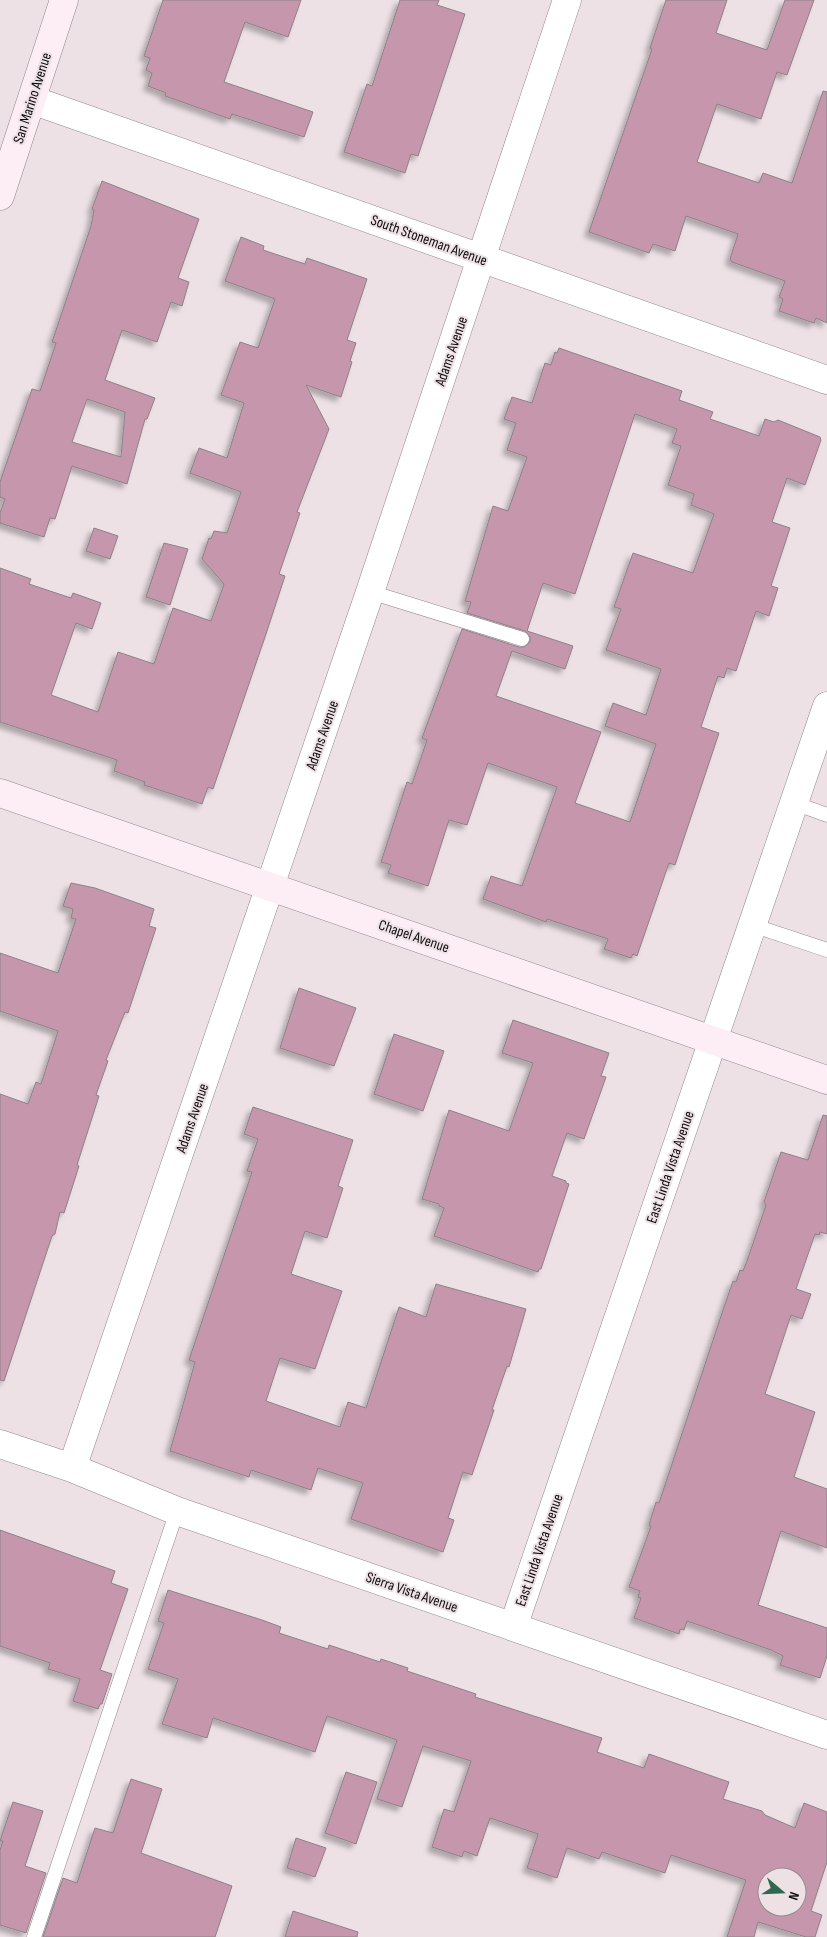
<svg xmlns="http://www.w3.org/2000/svg" width="827" height="1937" viewBox="0 0 827 1937" font-family="'Sofia Sans Condensed',sans-serif">
	<defs>
		<filter id="shadow"><feDropShadow dx="-4.5" dy="4.5" stdDeviation="2.5" flood-color="#0004"/></filter>
	</defs>
	<rect width="100%" height="100%" fill="#ede1e6"/>
	<!-- building -->
	<path fill="#c696ad" stroke="#8c8286" fill-rule="evenodd" filter="url(#shadow)" d="M 163,0 L 301,0 L 288,37 L 245,22 L 224,82 L 313,112 L 304,137 L 232,114 L 230,119 L 165,96 L 166,93 L 148,86 L 152,73 L 146,70 L 150,58 L 144,56 Z
		M 400,0 L 439,0 L 437,5 L 465,14 L 418,156 L 411,154 L 405,173 L 344,152 L 367,84 L 372,86 Z
		M 666,0 L 727,0 L 716,33 L 767,50 L 785,0 L 814,0 L 787,75 L 777,72 L 761,119 L 717,104 L 697,162 L 759,183 L 763,173 L 792,183 L 823,91 L 827,92 L 827,323 L 816,318 L 814,323 L 779,311 L 783,299 L 779,297 L 785,281 L 732,262 L 730,259 L 738,234 L 686,216 L 675,251 L 653,244 L 649,253 L 589,232 L 652,49 L 650,48 Z
		M 102,181 L 199,219 L 178,278 L 189,282 L 182,306 L 171,302 L 157,342 L 122,330 L 105,380 L 155,398 L 147,419 L 145,419 L 127,484 L 72,466 L 55,519 L 50,518 L 44,537 L 0,523 L 0,513 L 5,499 L 0,497 L 0,482 L 32,389 L 40,391 L 56,343 L 52,342 L 91,226 L 94,210 L 92,209 ZM 87,399 L 125,412 L 121,457 L 72,442 Z
		M 241,237 L 264,246 L 263,250 L 305,264 L 307,258 L 367,279 L 347,340 L 356,343 L 350,361 L 352,362 L 341,397 L 306,385 L 329,429 L 297,512 L 300,513 L 279,574 L 285,576 L 266,634 L 213,789 L 208,787 L 202,804 L 144,785 L 145,782 L 114,771 L 117,760 L 0,722 L 0,568 L 31,579 L 29,584 L 71,598 L 73,593 L 101,603 L 92,629 L 76,623 L 51,695 L 98,712 L 118,652 L 154,664 L 173,608 L 211,621 L 224,584 L 202,559 L 209,538 L 211,539 L 214,531 L 227,533 L 241,492 L 190,473 L 199,448 L 227,458 L 244,403 L 221,395 L 240,342 L 258,348 L 275,299 L 225,281 Z
		M 559,348 L 682,391 L 679,400 L 713,412 L 710,419 L 759,436 L 765,419 L 774,422 L 778,420 L 820,437 L 821,440 L 805,485 L 787,478 L 772,522 L 790,528 L 771,586 L 778,588 L 769,616 L 756,611 L 736,671 L 727,668 L 724,678 L 718,676 L 701,727 L 719,733 L 675,865 L 669,863 L 637,956 L 633,954 L 631,958 L 604,949 L 608,939 L 547,919 L 546,922 L 483,899 L 491,876 L 522,886 L 557,787 L 488,763 L 467,825 L 449,820 L 428,886 L 388,873 L 391,865 L 381,862 L 407,782 L 412,784 L 427,740 L 422,738 L 462,629 L 519,647 L 524,647 L 530,642 L 530,637 L 525,631 L 467,613 L 471,602 L 465,601 L 493,506 L 508,511 L 527,457 L 507,450 L 516,423 L 504,419 L 512,397 L 532,403 L 545,363 L 551,365 L 555,352 L 557,353 ZM 635,414 L 677,429 L 672,443 L 681,446 L 668,485 L 694,494 L 691,505 L 714,514 L 693,573 L 633,553 L 614,607 L 621,609 L 606,650 L 661,669 L 646,715 L 613,703 L 605,726 L 656,744 L 630,822 L 575,803 L 601,732 L 496,696 L 512,651 L 565,669 L 573,646 L 527,631 L 543,583 L 575,594 Z
		M 94,528 L 118,536 L 110,559 L 86,551 Z
		M 164,543 L 188,549 L 170,605 L 146,597 Z
		M 71,883 L 95,888 L 154,909 L 149,926 L 156,928 L 128,1013 L 125,1012 L 106,1060 L 108,1061 L 96,1095 L 99,1096 L 77,1165 L 79,1166 L 64,1213 L 60,1212 L 55,1234 L 52,1236 L 4,1381 L 0,1380 L 0,1094 L 28,1104 L 36,1082 L 41,1084 L 58,1031 L 0,1011 L 0,953 L 58,973 L 76,919 L 71,918 L 73,909 L 63,906 Z
		M 299,988 L 356,1008 L 334,1066 L 280,1048 Z
		M 513,1020 L 609,1053 L 601,1076 L 606,1077 L 584,1139 L 567,1133 L 552,1176 L 566,1181 L 566,1183 L 569,1184 L 541,1269 L 539,1269 L 538,1272 L 434,1236 L 444,1208 L 439,1206 L 439,1204 L 422,1199 L 449,1110 L 509,1131 L 533,1063 L 502,1053 Z
		M 394,1034 L 444,1051 L 423,1111 L 374,1094 Z
		M 253,1107 L 353,1140 L 338,1186 L 343,1188 L 327,1238 L 305,1231 L 291,1274 L 342,1291 L 315,1369 L 280,1358 L 266,1401 L 340,1427 L 348,1402 L 366,1408 L 399,1307 L 426,1317 L 436,1284 L 526,1309 L 509,1367 L 507,1366 L 492,1410 L 494,1410 L 472,1475 L 463,1472 L 448,1518 L 454,1520 L 443,1552 L 351,1519 L 363,1483 L 318,1468 L 311,1490 L 251,1470 L 249,1477 L 170,1451 L 195,1362 L 189,1360 L 252,1172 L 247,1171 L 258,1139 L 244,1134 Z
		M 823,1115 L 827,1116 L 827,1234 L 820,1232 L 819,1235 L 815,1234 L 796,1289 L 811,1294 L 802,1319 L 791,1315 L 765,1394 L 815,1412 L 794,1477 L 827,1489 L 827,1548 L 781,1531 L 758,1605 L 827,1628 L 827,1656 L 820,1678 L 780,1665 L 783,1656 L 771,1650 L 687,1621 L 684,1630 L 680,1629 L 679,1634 L 634,1618 L 641,1598 L 638,1597 L 640,1591 L 629,1587 L 651,1526 L 649,1525 L 656,1502 L 659,1503 L 723,1310 L 733,1281 L 736,1282 L 740,1270 L 743,1271 L 747,1261 L 766,1205 L 764,1202 L 781,1152 L 808,1160 Z
		M 0,1530 L 115,1571 L 111,1583 L 128,1589 L 100,1670 L 112,1674 L 102,1704 L 100,1704 L 98,1709 L 73,1701 L 80,1679 L 48,1669 L 50,1663 L 0,1646 Z
		M 168,1590 L 262,1620 L 281,1627 L 279,1633 L 328,1649 L 329,1645 L 380,1662 L 381,1659 L 408,1668 L 407,1671 L 476,1694 L 475,1697 L 602,1738 L 597,1752 L 644,1768 L 649,1754 L 729,1782 L 723,1799 L 762,1811 L 765,1815 L 795,1828 L 804,1803 L 827,1812 L 827,1862 L 811,1911 L 822,1915 L 815,1937 L 806,1937 L 758,1922 L 754,1937 L 727,1937 L 746,1880 L 671,1855 L 665,1873 L 602,1852 L 599,1859 L 567,1848 L 557,1878 L 527,1868 L 538,1834 L 490,1818 L 477,1856 L 464,1851 L 462,1857 L 432,1847 L 444,1809 L 454,1812 L 471,1761 L 423,1746 L 402,1807 L 377,1799 L 397,1740 L 327,1716 L 315,1752 L 213,1718 L 207,1738 L 162,1724 L 178,1679 L 148,1669 L 164,1623 L 158,1621 ZM 767,1877 L 797,1877 L 797,1907 L 767,1907 Z
		M 346,1772 L 377,1782 L 356,1844 L 325,1833 Z
		M 131,1779 L 162,1789 L 141,1853 L 232,1886 L 215,1937 L 43,1937 L 63,1878 L 77,1883 L 95,1828 L 113,1833 Z
		M 13,1802 L 43,1811 L 25,1866 L 46,1873 L 26,1933 L 0,1925 L 0,1850 L 3,1841 L 0,1841 Z
		M 296,1838 L 326,1848 L 315,1877 L 287,1868 Z
		M 293,1911 L 358,1932 L 357,1937 L 285,1937 Z"/>
	<g fill="none" stroke-linecap="round" stroke-linejoin="round">
		<!-- lane casing -->
		<g stroke="#93888d" stroke-width="15">
			<path id="lane" d="M 370,592 L 522,639
				M 794,803 L 827,815
				M 752,925 L 827,950
				M 34,1937 L 177,1511"/>
		</g>
		<!-- street casing -->
		<g stroke="#93888d" stroke-width="29">
			<path id="street" d="M 32,100 L 827,380
				M 0,1444 L 72,1468 L 177,1511 L 827,1735
				M 72,1468 L 370,592 L 567,0
				M 513,1627 L 827,706"/>
		</g>
		<!-- secondary casing -->
		<g stroke="#93888d" stroke-width="29">
			<path id="secondary" d="M 0,196 L 64,0
				M 0,793 L 827,1080"/>
		</g>
		<!-- lane -->
		<use href="#lane" stroke="#fff" stroke-width="14"/>
		<!-- street -->
		<use href="#street" stroke="#fff" stroke-width="28"/>
		<!-- secondary -->
		<use href="#secondary" stroke="#fceef4" stroke-width="28"/>
	</g>
	<g text-anchor="middle" stroke-width="4" stroke-linejoin="round" paint-order="stroke">
		<!-- street labels -->
		<g font-size="15" fill="#0e0b0c" stroke="#ede1e6">
			<text transform="translate(32 98) rotate(-72)" y="5">San Marino Avenue</text>
			<text transform="translate(429 240) rotate(20)" y="5">South Stoneman Avenue</text>
			<text transform="translate(451 351) rotate(-71)" y="5">Adams Avenue</text>
			<text transform="translate(322 735) rotate(-71)" y="5">Adams Avenue</text>
			<text transform="translate(414 936) rotate(19)" y="5">Chapel Avenue</text>
			<text transform="translate(192 1118) rotate(-71)" y="5">Adams Avenue</text>
			<text transform="translate(670 1167) rotate(-71)" y="5">East Linda Vista Avenue</text>
			<text transform="translate(539 1550) rotate(-71)" y="5">East Linda Vista Avenue</text>
			<text transform="translate(412 1592) rotate(19)" y="5">Sierra Vista Avenue</text>
		</g>
	</g>
	<!-- north arrow -->
	<g transform="translate(782 1892) rotate(109)"><circle r="24" fill="#ede1e6" stroke="#948b8f"/>
	<path d="M0-4L9 19L0 12L-9 19Z" fill="#2e6851"/>
	<text y="-8" font-size="14" font-weight="bold" text-anchor="middle" fill="#0e0b0c">N</text>
	</g>
</svg>
